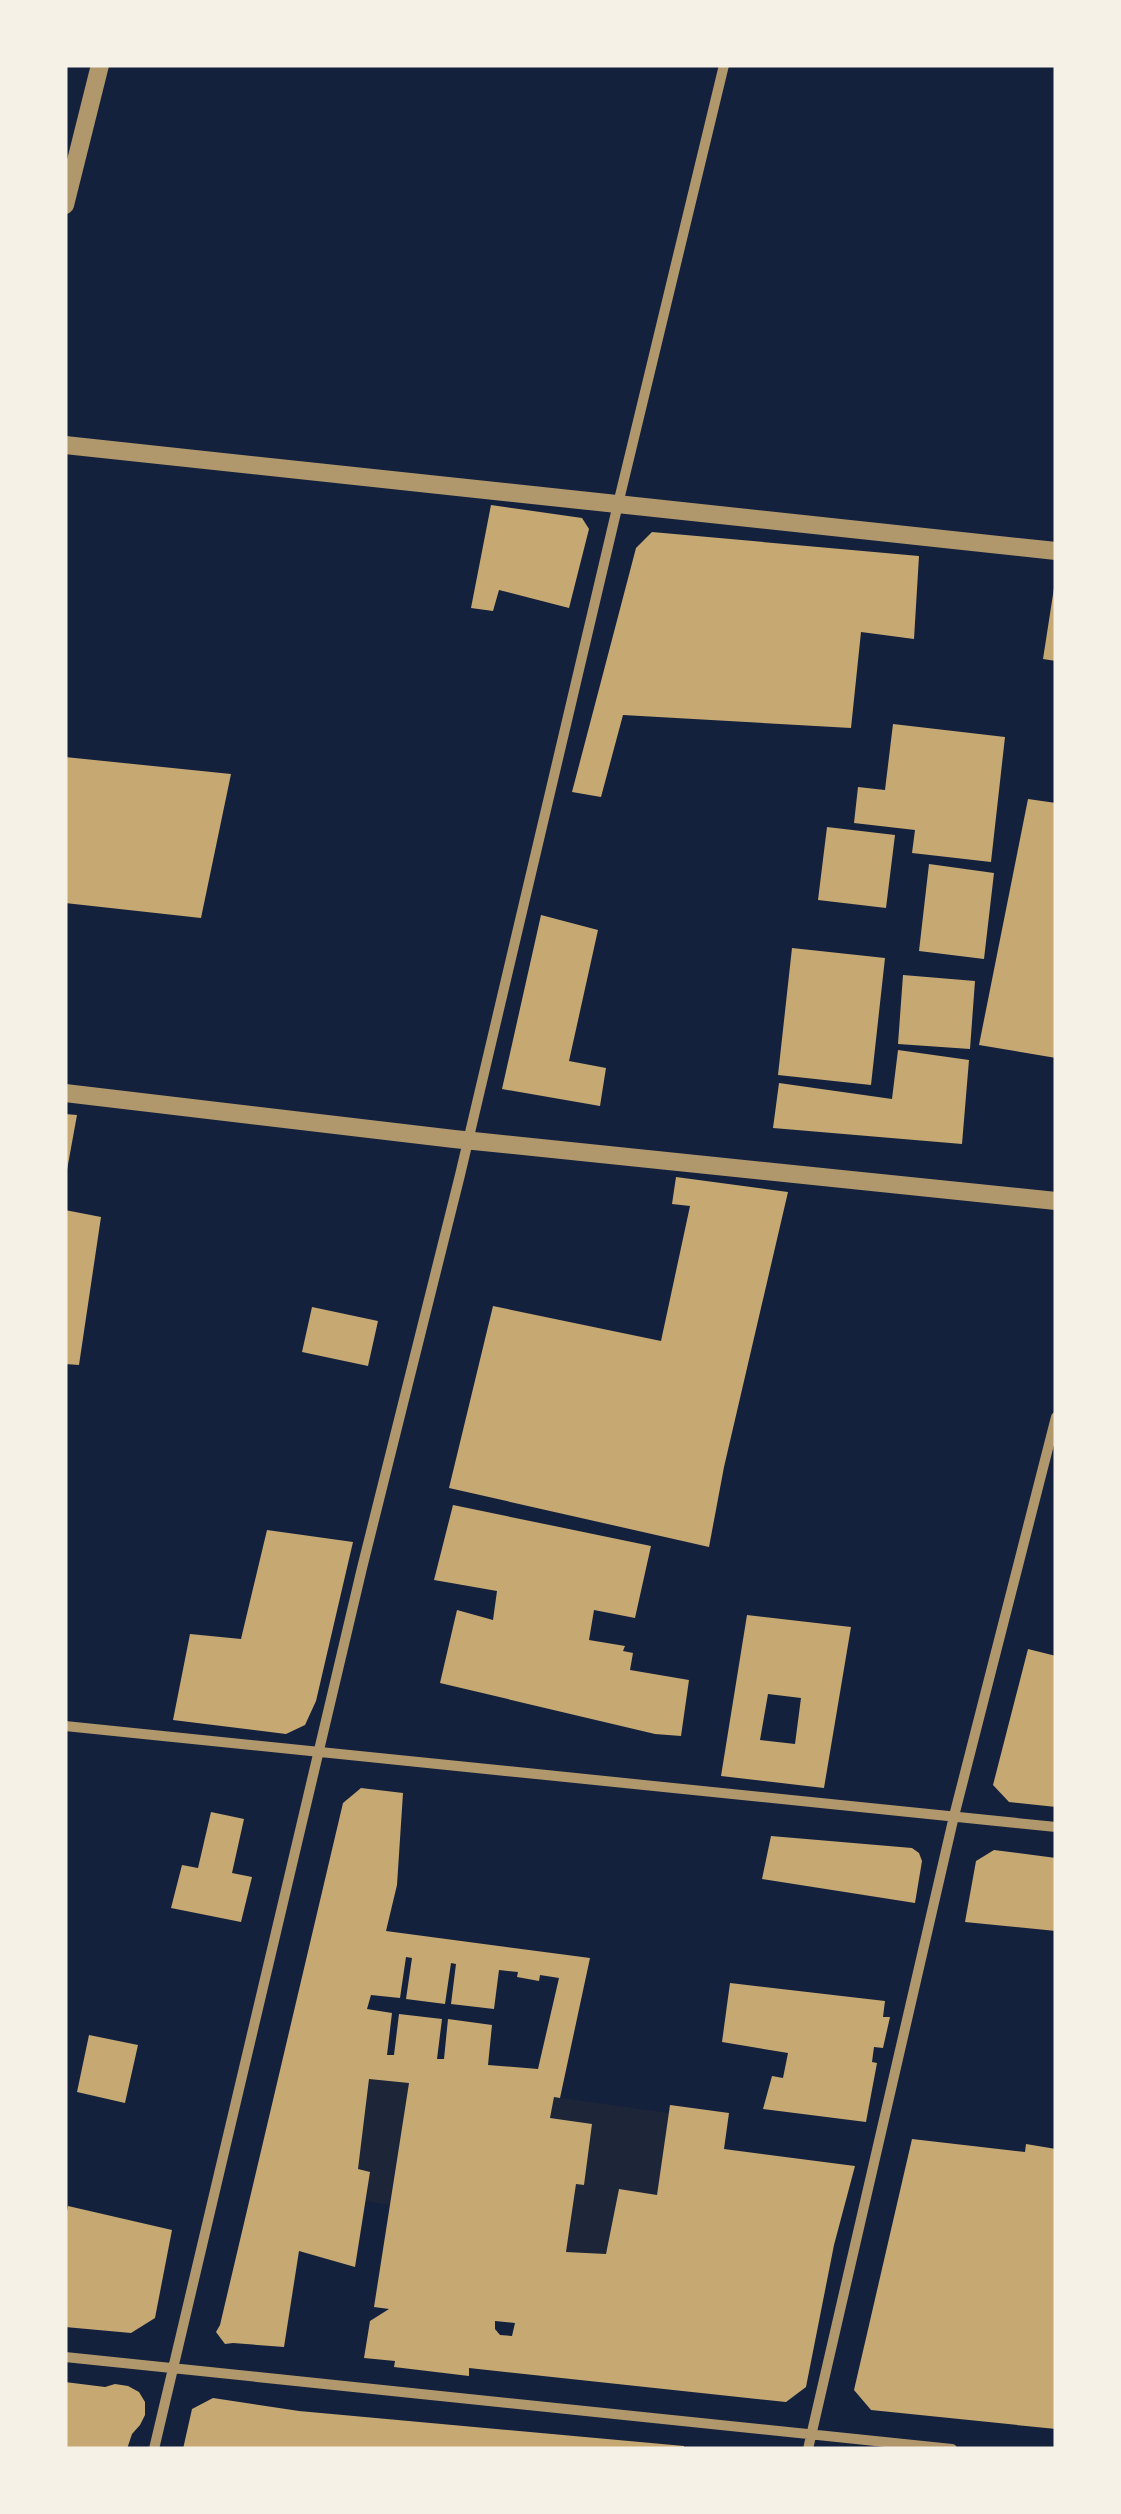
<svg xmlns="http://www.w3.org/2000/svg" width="1121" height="2514" viewBox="0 0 1121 2514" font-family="'IBM Plex Sans',sans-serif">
	<rect width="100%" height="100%" fill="#14213d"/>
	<!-- green -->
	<path fill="#1d2539" d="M 369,2079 L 409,2083 L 389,2205 L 366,2201 L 370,2173 L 358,2169 Z
		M 554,2097 L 669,2113 L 657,2195 L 619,2189 L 606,2254 L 566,2252 L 576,2184 L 584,2184 L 592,2124 L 550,2118 Z"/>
	<!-- building -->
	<path fill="#c6a872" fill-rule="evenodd" d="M 491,505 L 582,518 L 589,529 L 569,608 L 499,590 L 493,611 L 471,608 Z
		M 652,532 L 919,556 L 914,639 L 861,632 L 851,728 L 623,715 L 601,797 L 572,792 L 636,548 Z
		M 1054,588 L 1056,588 L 1056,661 L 1043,659 Z
		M 893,724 L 1005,737 L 991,862 L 912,853 L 915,830 L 854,823 L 858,787 L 885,790 Z
		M 65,757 L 231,774 L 201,918 L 65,903 Z
		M 1028,799 L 1056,803 L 1056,1058 L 979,1045 Z
		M 827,827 L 895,835 L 886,908 L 818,900 Z
		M 929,864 L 994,873 L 984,959 L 919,951 Z
		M 541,915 L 598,930 L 569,1061 L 606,1068 L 600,1106 L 502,1089 Z
		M 792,948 L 885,958 L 871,1085 L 778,1075 Z
		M 903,975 L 975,981 L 970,1049 L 898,1044 Z
		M 898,1050 L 969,1060 L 962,1144 L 773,1128 L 779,1083 L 892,1099 Z
		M 65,1114 L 77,1115 L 67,1170 L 65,1170 Z
		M 676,1177 L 788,1192 L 724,1467 L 709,1547 L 449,1488 L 493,1306 L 661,1341 L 690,1206 L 672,1204 Z
		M 65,1210 L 101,1217 L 79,1365 L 65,1364 Z
		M 312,1307 L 378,1321 L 368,1366 L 302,1352 Z
		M 453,1505 L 651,1546 L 635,1618 L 594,1610 L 589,1640 L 625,1646 L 623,1651 L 633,1653 L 630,1670 L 689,1680 L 681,1736 L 655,1734 L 440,1683 L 457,1610 L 493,1620 L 497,1591 L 434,1580 Z
		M 267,1530 L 353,1542 L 316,1701 L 305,1725 L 286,1734 L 173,1720 L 190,1634 L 241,1639 Z
		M 747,1615 L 851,1627 L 824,1788 L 721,1776 ZM 768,1694 L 801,1698 L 795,1744 L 760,1740 Z
		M 1028,1649 L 1056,1656 L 1056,1807 L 1009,1802 L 993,1785 Z
		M 361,1788 L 403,1793 L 397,1885 L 386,1931 L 590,1958 L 560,2098 L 554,2097 L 550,2118 L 592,2124 L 584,2185 L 576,2184 L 566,2252 L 606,2254 L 619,2189 L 657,2195 L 670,2105 L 729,2113 L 724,2149 L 855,2166 L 834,2245 L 806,2387 L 786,2402 L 469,2368 L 469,2376 L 394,2367 L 395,2361 L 364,2358 L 370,2321 L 389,2309 L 374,2307 L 409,2083 L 369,2079 L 358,2169 L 370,2172 L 355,2267 L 299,2251 L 284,2347 L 233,2343 L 225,2344 L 216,2332 L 220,2325 L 343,1803 ZM 406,1957 L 412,1958 L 406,1999 L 445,2004 L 451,1963 L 456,1964 L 451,2004 L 494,2009 L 499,1970 L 518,1972 L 517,1977 L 539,1981 L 540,1975 L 559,1978 L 538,2069 L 488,2065 L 492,2025 L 448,2019 L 444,2059 L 437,2059 L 442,2019 L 399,2014 L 394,2055 L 387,2055 L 392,2013 L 367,2009 L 371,1995 L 400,1998 ZM 495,2321 L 515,2323 L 512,2336 L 500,2335 L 495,2329 Z
		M 211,1812 L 244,1819 L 232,1873 L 252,1877 L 241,1922 L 171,1908 L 182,1865 L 198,1868 Z
		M 771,1836 L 912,1848 L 919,1853 L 922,1861 L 915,1903 L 762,1879 Z
		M 994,1850 L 1056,1858 L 1056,1931 L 965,1922 L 976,1861 Z
		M 730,1983 L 885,2001 L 883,2017 L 890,2017 L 883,2048 L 874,2047 L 872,2062 L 877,2063 L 866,2122 L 763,2109 L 772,2076 L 783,2078 L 788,2053 L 722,2042 Z
		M 89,2035 L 138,2045 L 125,2103 L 77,2092 Z
		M 912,2139 L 1025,2152 L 1026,2144 L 1056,2149 L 1056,2429 L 871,2410 L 854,2390 Z
		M 68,2206 L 172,2230 L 155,2318 L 131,2333 L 65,2327 L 65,2222 Z
		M 65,2382 L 105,2387 L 115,2384 L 128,2386 L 139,2392 L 145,2402 L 145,2415 L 140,2425 L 132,2434 L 127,2449 L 65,2449 Z
		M 213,2398 L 299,2411 L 684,2446 L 684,2449 L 183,2449 L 192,2409 Z"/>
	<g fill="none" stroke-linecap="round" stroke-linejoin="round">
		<!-- minor -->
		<path stroke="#b1986c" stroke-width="10" d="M 65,1726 L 1056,1827
			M 65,2357 L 952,2449
			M 154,2449 L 362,1568 L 460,1175 L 618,504 L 724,65
			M 808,2449 L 954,1816 L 1056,1417"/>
		<!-- tertiary -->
		<path stroke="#b1986c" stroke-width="18" d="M 65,205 L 100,65
			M 65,445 L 1056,551
			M 65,1093 L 454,1139 L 1056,1201"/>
	</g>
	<!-- border -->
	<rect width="1121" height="2514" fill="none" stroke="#f6f1e7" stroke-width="135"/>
</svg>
